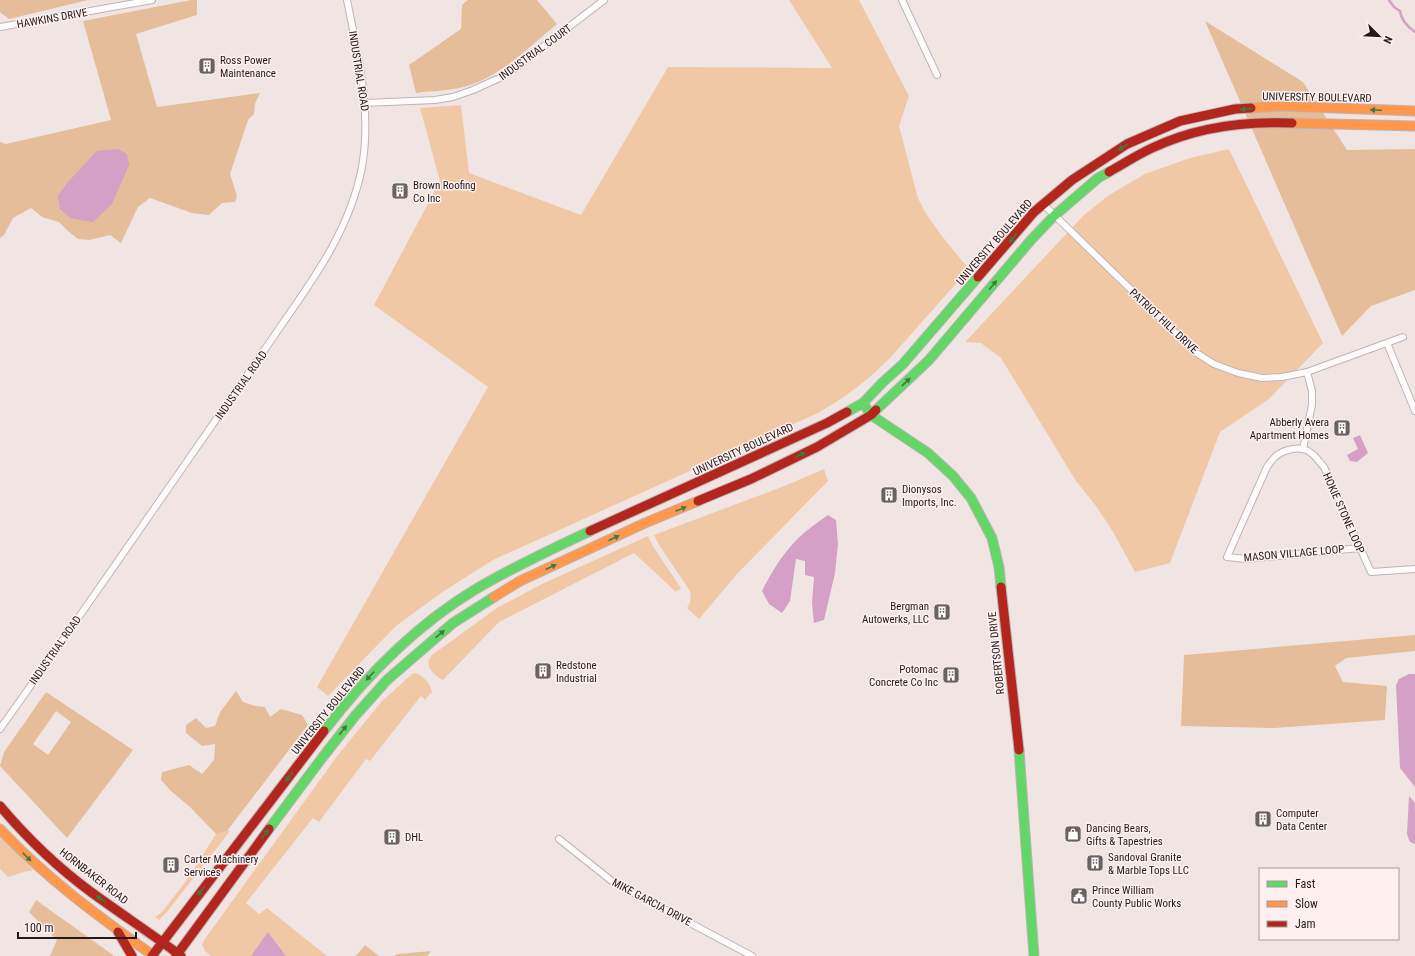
<svg xmlns="http://www.w3.org/2000/svg" width="1415" height="956" viewBox="0 0 1415 956" font-family="'Roboto Condensed',sans-serif">
	<rect width="100%" height="100%" fill="#f1e5e4"/>
	<!-- green -->
	<path fill="#f1c8a6" d="M 789,0 L 859,0 L 909,96 L 899,126 L 918,198 L 925,212 L 941,235 L 969,269 L 890,358 L 871,376 L 856,388 L 838,401 L 818,413 L 493,560 L 441,593 L 396,626 L 328,696 L 317,687 L 488,387 L 374,305 L 440,181 L 420,108 L 461,105 L 469,173 L 581,215 L 668,67 L 832,68 Z
		M 1229,149 L 1323,343 L 1269,399 L 1220,432 L 1170,563 L 1135,572 L 1113,532 L 1096,506 L 1076,481 L 1001,358 L 981,343 L 965,342 L 1084,215 L 1109,195 L 1145,174 L 1190,158 Z
		M 824,469 L 828,481 L 737,574 L 699,619 L 687,608 C 691,602 691,598 690,591 L 659,545 L 654,535 L 787,485 Z
		M 648,536 L 654,548 L 681,588 L 676,592 L 634,553 L 499,622 L 443,680 C 433,674 423,666 432,655 L 497,608 L 542,584 Z
		M 415,673 C 424,676 430,683 432,692 L 425,700 L 421,696 L 370,761 L 366,759 L 319,822 L 313,818 L 246,903 L 259,914 L 267,908 L 327,956 L 211,956 L 205,951 L 202,945 L 204,940 L 338,755 L 382,701 L 412,674 Z
		M 227,831 L 230,831 L 167,912 L 159,920 L 155,917 L 162,912 L 186,881 L 216,834 Z
		M 0,836 L 33,870 L 24,872 L 8,877 L 0,869 Z"/>
	<!-- forest -->
	<path fill="#e5bd9a" fill-rule="evenodd" d="M 0,0 L 88,0 L 9,19 L 0,12 Z
		M 191,0 L 197,0 L 197,15 L 136,34 L 157,107 L 260,93 L 255,104 L 254,114 L 248,120 L 230,174 L 237,196 L 235,202 L 222,203 L 209,215 L 192,213 L 150,198 L 138,207 L 121,243 L 110,235 L 89,240 L 78,239 L 68,231 L 59,222 L 42,217 L 31,208 L 13,218 L 4,235 L 0,238 L 0,142 L 6,144 L 111,120 L 83,21 Z
		M 468,0 L 537,0 L 557,24 C 529,47 496,81 459,88 C 445,91 430,91 416,93 L 409,65 L 461,29 L 462,5 Z
		M 1205,21 L 1303,82 L 1347,150 L 1415,149 L 1415,290 L 1371,306 L 1342,336 Z
		M 1415,635 L 1415,651 L 1346,658 L 1335,666 L 1343,682 L 1387,686 L 1385,720 L 1275,728 L 1181,726 L 1184,655 Z
		M 236,691 L 243,702 L 255,706 L 265,707 L 270,717 L 281,709 L 302,715 L 308,725 L 227,831 L 216,834 L 190,807 L 172,792 L 161,780 L 162,772 L 189,765 L 202,774 L 214,760 L 215,744 L 202,746 L 186,733 L 186,725 L 196,718 L 206,728 L 215,726 L 220,712 Z
		M 46,692 L 133,750 L 67,838 L 0,766 L 4,752 ZM 56,711 L 71,722 L 48,755 L 33,744 Z
		M 36,900 L 113,955 L 113,956 L 50,956 L 57,940 L 29,912 Z
		M 365,945 L 379,956 L 356,956 Z
		M 431,951 L 427,956 L 394,956 L 398,954 Z"/>
	<!-- water -->
	<path fill="#d4a0c5" d="M 118,149 L 127,154 L 129,165 L 112,204 L 93,222 L 70,218 L 60,209 L 58,196 L 67,183 L 97,151 Z
		M 1360,435 L 1368,453 L 1357,462 L 1350,461 L 1347,455 L 1358,449 L 1353,438 Z
		M 828,515 L 836,520 L 838,544 L 835,573 L 824,620 L 814,623 L 812,603 L 814,577 L 805,575 L 805,561 L 796,559 L 790,601 L 782,613 L 769,604 L 762,591 C 773,569 786,548 805,532 C 812,526 820,521 828,515 Z
		M 1409,674 L 1415,674 L 1415,787 L 1400,768 L 1396,685 L 1399,679 Z
		M 1409,796 L 1415,803 L 1415,844 L 1410,842 L 1407,834 Z
		M 268,932 L 286,956 L 251,956 Z"/>
	<g fill="none" stroke-linecap="round" stroke-linejoin="round">
		<!-- stream -->
		<path stroke="#d4a0c5" stroke-width="2.5" d="M 1389,0 L 1394,7 L 1400,11 C 1401,19 1408,27 1415,32"/>
		<!-- street casing -->
		<g stroke="#beb5b5" stroke-width="8">
			<path id="street" d="M 902,0 L 937,75
				M 0,27 L 152,0
				M 365,103 L 435,100 L 453,97 L 473,90 L 506,75 L 604,0
				M 1044,205 L 1195,352 L 1214,364 L 1238,373 L 1262,378 L 1282,377 L 1307,372 L 1403,337
				M 1387,343 L 1415,411
				M 1303,449 L 1312,405 L 1312,391 L 1307,372
				M 1360,548 L 1246,559 L 1227,557 L 1267,467 C 1269,464 1272,460 1275,457 C 1284,449 1301,445 1311,453 C 1316,456 1319,462 1324,467 L 1371,572 L 1415,569
				M 0,729 C 72,628 142,526 213,424 C 237,390 261,355 285,320 C 318,273 351,225 362,167 C 372,110 358,56 347,0
				M 559,839 L 613,882 L 752,956"/>
		</g>
		<!-- fast casing -->
		<g stroke="#beb5b5" stroke-width="11">
			<path id="fast" d="M 863,403 L 871,415 L 928,453 L 953,476 L 971,498 L 992,538 L 999,567 L 1001,587
				M 876,410 L 929,360 L 1031,240 L 1054,216 L 1098,178 L 1109,172
				M 847,412 L 863,403 L 882,383 L 903,364 L 978,277
				M 324,731 C 366,676 416,625 476,589 C 513,567 552,549 590,531
				M 1019,750 L 1034,956
				M 269,829 L 322,758 L 355,716 L 387,680 L 453,623 L 494,597"/>
		</g>
		<!-- slow casing -->
		<g stroke="#beb5b5" stroke-width="11">
			<path id="slow" d="M 1251,108 L 1279,106 L 1415,111
				M 1292,123 L 1415,126
				M 494,597 L 520,581 L 645,523 L 698,501
				M 0,829 C 46,878 99,917 154,956"/>
		</g>
		<!-- jam casing -->
		<g stroke="#beb5b5" stroke-width="11">
			<path id="jam" d="M 1109,172 C 1123,164 1137,155 1152,148 C 1196,127 1244,121 1292,123
				M 978,277 L 1034,212 L 1072,180 L 1127,144 L 1180,121 L 1235,109 L 1251,108
				M 698,501 L 751,479 L 817,447 L 871,415 L 876,410
				M 590,531 L 827,423 L 847,412
				M 1001,587 L 1019,750
				M 0,806 C 27,838 57,867 91,892 C 121,914 152,934 181,956
				M 118,932 L 132,956
				M 152,956 L 324,731
				M 176,956 L 269,829"/>
		</g>
		<!-- street -->
		<use href="#street" stroke="#fdfbfb" stroke-width="6"/>
		<!-- fast -->
		<use href="#fast" stroke="#63d668" stroke-width="9"/>
		<!-- slow -->
		<use href="#slow" stroke="#ff974d" stroke-width="9"/>
		<!-- jam -->
		<use href="#jam" stroke="#b3261e" stroke-width="9"/>
	</g>
	<!-- one-way arrows -->
	<defs><path id="oneway-solid" d="M-6-.8H1V-3.2L6.5 0L1 3.2V.8H-6Z"/></defs>
	<g fill="#427841">
		<use href="#oneway-solid" transform="translate(1246 109) rotate(176)"/>
		<use href="#oneway-solid" transform="translate(1376 110) rotate(-178)"/>
		<use href="#oneway-solid" transform="translate(1123 147) rotate(148)"/>
		<use href="#oneway-solid" transform="translate(1013 238) rotate(131)"/>
		<use href="#oneway-solid" transform="translate(993 285) rotate(-50)"/>
		<use href="#oneway-solid" transform="translate(906 382) rotate(-44)"/>
		<use href="#oneway-solid" transform="translate(800 455) rotate(-26)"/>
		<use href="#oneway-solid" transform="translate(681 509) rotate(-22)"/>
		<use href="#oneway-solid" transform="translate(614 538) rotate(-25)"/>
		<use href="#oneway-solid" transform="translate(551 567) rotate(-25)"/>
		<use href="#oneway-solid" transform="translate(440 634) rotate(-40)"/>
		<use href="#oneway-solid" transform="translate(370 676) rotate(133)"/>
		<use href="#oneway-solid" transform="translate(343 730) rotate(-52)"/>
		<use href="#oneway-solid" transform="translate(289 777) rotate(127)"/>
		<use href="#oneway-solid" transform="translate(265 834) rotate(-54)"/>
		<use href="#oneway-solid" transform="translate(27 857) rotate(45)"/>
		<use href="#oneway-solid" transform="translate(201 891) rotate(128)"/>
		<use href="#oneway-solid" transform="translate(101 899) rotate(-145)"/>
	</g>
	<!-- icons -->
	<defs>
		<g id="building-square" transform="scale(0.9)"><rect x="-9" y="-9" width="18" height="18" rx="4" fill="#6a6161" stroke="#fdf0ef"/><path d="M-4-6H4V6H1V3H-1V6H-4ZM-2.5-4.3h1.7v1.8h-1.7ZM.8-4.3h1.7v1.8H.8ZM-2.5-1h1.7V.8h-1.7ZM.8-1h1.7V.8H.8Z" fill="#fff"/></g>
		<g id="shop-square" transform="scale(0.9)"><rect x="-9" y="-9" width="18" height="18" rx="4" fill="#6a6161" stroke="#fdf0ef"/><path d="M-5-2.5h2.3a2.7 3.5 0 0 1 5.4 0H5L5.5 6h-11ZM-1.5-2.5h3a1.5 2.3 0 0 0-3 0Z" fill="#fff"/></g>
		<g id="civic-square" transform="scale(0.9)"><rect x="-9" y="-9" width="18" height="18" rx="4" fill="#6a6161" stroke="#fdf0ef"/><path d="M-.6-6.5H3V-4.5H.6V-3L4-1V1h2V6H-6V1h2V-1L-.6-3ZM-1.2 2.5V6h2.4V2.5Z" fill="#fff"/></g>
	</defs>
	<g fill-rule="evenodd">
		<use href="#building-square" x="207" y="66"/>
		<use href="#building-square" x="400" y="191"/>
		<use href="#building-square" x="1342" y="428"/>
		<use href="#building-square" x="889" y="495"/>
		<use href="#building-square" x="942" y="612"/>
		<use href="#building-square" x="543" y="671"/>
		<use href="#building-square" x="951" y="675"/>
		<use href="#building-square" x="1263" y="819"/>
		<use href="#shop-square" x="1073" y="834"/>
		<use href="#building-square" x="392" y="837"/>
		<use href="#building-square" x="1095" y="863"/>
		<use href="#building-square" x="171" y="865"/>
		<use href="#civic-square" x="1079" y="896"/>
	</g>
	<g text-anchor="middle" stroke-width="3" stroke-linejoin="round" paint-order="stroke">
		<!-- street labels -->
		<g font-size="11" fill="#221a1a" stroke="#fdf0ef">
			<text transform="translate(52 18) rotate(-10)" y="4">HAWKINS DRIVE</text>
			<text transform="translate(535 52) rotate(-36)" y="4">INDUSTRIAL COURT</text>
			<text transform="translate(359 71) rotate(81)" y="4">INDUSTRIAL ROAD</text>
			<text transform="translate(1317 97) rotate(1)" y="4">UNIVERSITY BOULEVARD</text>
			<text transform="translate(994 242) rotate(-49)" y="4">UNIVERSITY BOULEVARD</text>
			<text transform="translate(1164 321) rotate(43)" y="4">PATRIOT HILL DRIVE</text>
			<text transform="translate(241 385) rotate(-55)" y="4">INDUSTRIAL ROAD</text>
			<text transform="translate(743 449) rotate(-25)" y="4">UNIVERSITY BOULEVARD</text>
			<text transform="translate(1344 513) rotate(66)" y="4">HOKIE STONE LOOP</text>
			<text transform="translate(1294 553) rotate(-5)" y="4">MASON VILLAGE LOOP</text>
			<text transform="translate(55 650) rotate(-55)" y="4">INDUSTRIAL ROAD</text>
			<text transform="translate(996 653) rotate(-96)" y="4">ROBERTSON DRIVE</text>
			<text transform="translate(328 710) rotate(-51)" y="4">UNIVERSITY BOULEVARD</text>
			<text transform="translate(94 876) rotate(38)" y="4">HORNBAKER ROAD</text>
			<text transform="translate(652 902) rotate(28)" y="4">MIKE GARCIA DRIVE</text>
		</g>
		<!-- poi labels -->
		<g font-size="11" fill="#221a1a" stroke="#fdf0ef" text-anchor="start">
			<text x="220" y="64">Ross Power<tspan x="220" dy="13">Maintenance</tspan></text>
			<text x="413" y="189">Brown Roofing<tspan x="413" dy="13">Co Inc</tspan></text>
			<text x="1329" y="426" text-anchor="end">Abberly Avera<tspan x="1329" dy="13">Apartment Homes</tspan></text>
			<text x="902" y="493">Dionysos<tspan x="902" dy="13">Imports, Inc.</tspan></text>
			<text x="929" y="610" text-anchor="end">Bergman<tspan x="929" dy="13">Autowerks, LLC</tspan></text>
			<text x="556" y="669">Redstone<tspan x="556" dy="13">Industrial</tspan></text>
			<text x="938" y="673" text-anchor="end">Potomac<tspan x="938" dy="13">Concrete Co Inc</tspan></text>
			<text x="1276" y="817">Computer<tspan x="1276" dy="13">Data Center</tspan></text>
			<text x="1086" y="832">Dancing Bears,<tspan x="1086" dy="13">Gifts &amp; Tapestries</tspan></text>
			<text x="405" y="841">DHL</text>
			<text x="1108" y="861">Sandoval Granite<tspan x="1108" dy="13">&amp; Marble Tops LLC</tspan></text>
			<text x="184" y="863">Carter Machinery<tspan x="184" dy="13">Services</tspan></text>
			<text x="1092" y="894">Prince William<tspan x="1092" dy="13">County Public Works</tspan></text>
		</g>
	</g>
	<!-- legend -->
	<rect x="1259" y="868" width="140" height="72" fill="#fdf0ef" stroke="#a59a9a"/>
	<rect x="1267" y="881" width="20" height="6" fill="#63d668" stroke="#a59a9a"/>
	<text x="1295" y="888" font-size="12" fill="#221a1a">Fast</text>
	<rect x="1267" y="901" width="20" height="6" fill="#ff974d" stroke="#a59a9a"/>
	<text x="1295" y="908" font-size="12" fill="#221a1a">Slow</text>
	<rect x="1267" y="921" width="20" height="6" fill="#b3261e" stroke="#a59a9a"/>
	<text x="1295" y="928" font-size="12" fill="#221a1a">Jam</text>
	<!-- north arrow -->
	<g transform="translate(1379 36) rotate(114)" stroke="#fdf0ef" stroke-width="3" paint-order="stroke">
	<path d="M0-3L7 15L0 10L-7 15Z" fill="#221a1a"/>
	<text y="-6" font-size="11" font-weight="bold" text-anchor="middle" fill="#221a1a">N</text>
	</g>
	<!-- scale -->
	<path d="M18 932v6h118v-6" fill="none" stroke="#221a1a" stroke-width="2"/>
	<text x="24" y="932" font-size="12" fill="#221a1a" stroke="#fdf0ef" stroke-width="3" paint-order="stroke">100 m</text>
</svg>
